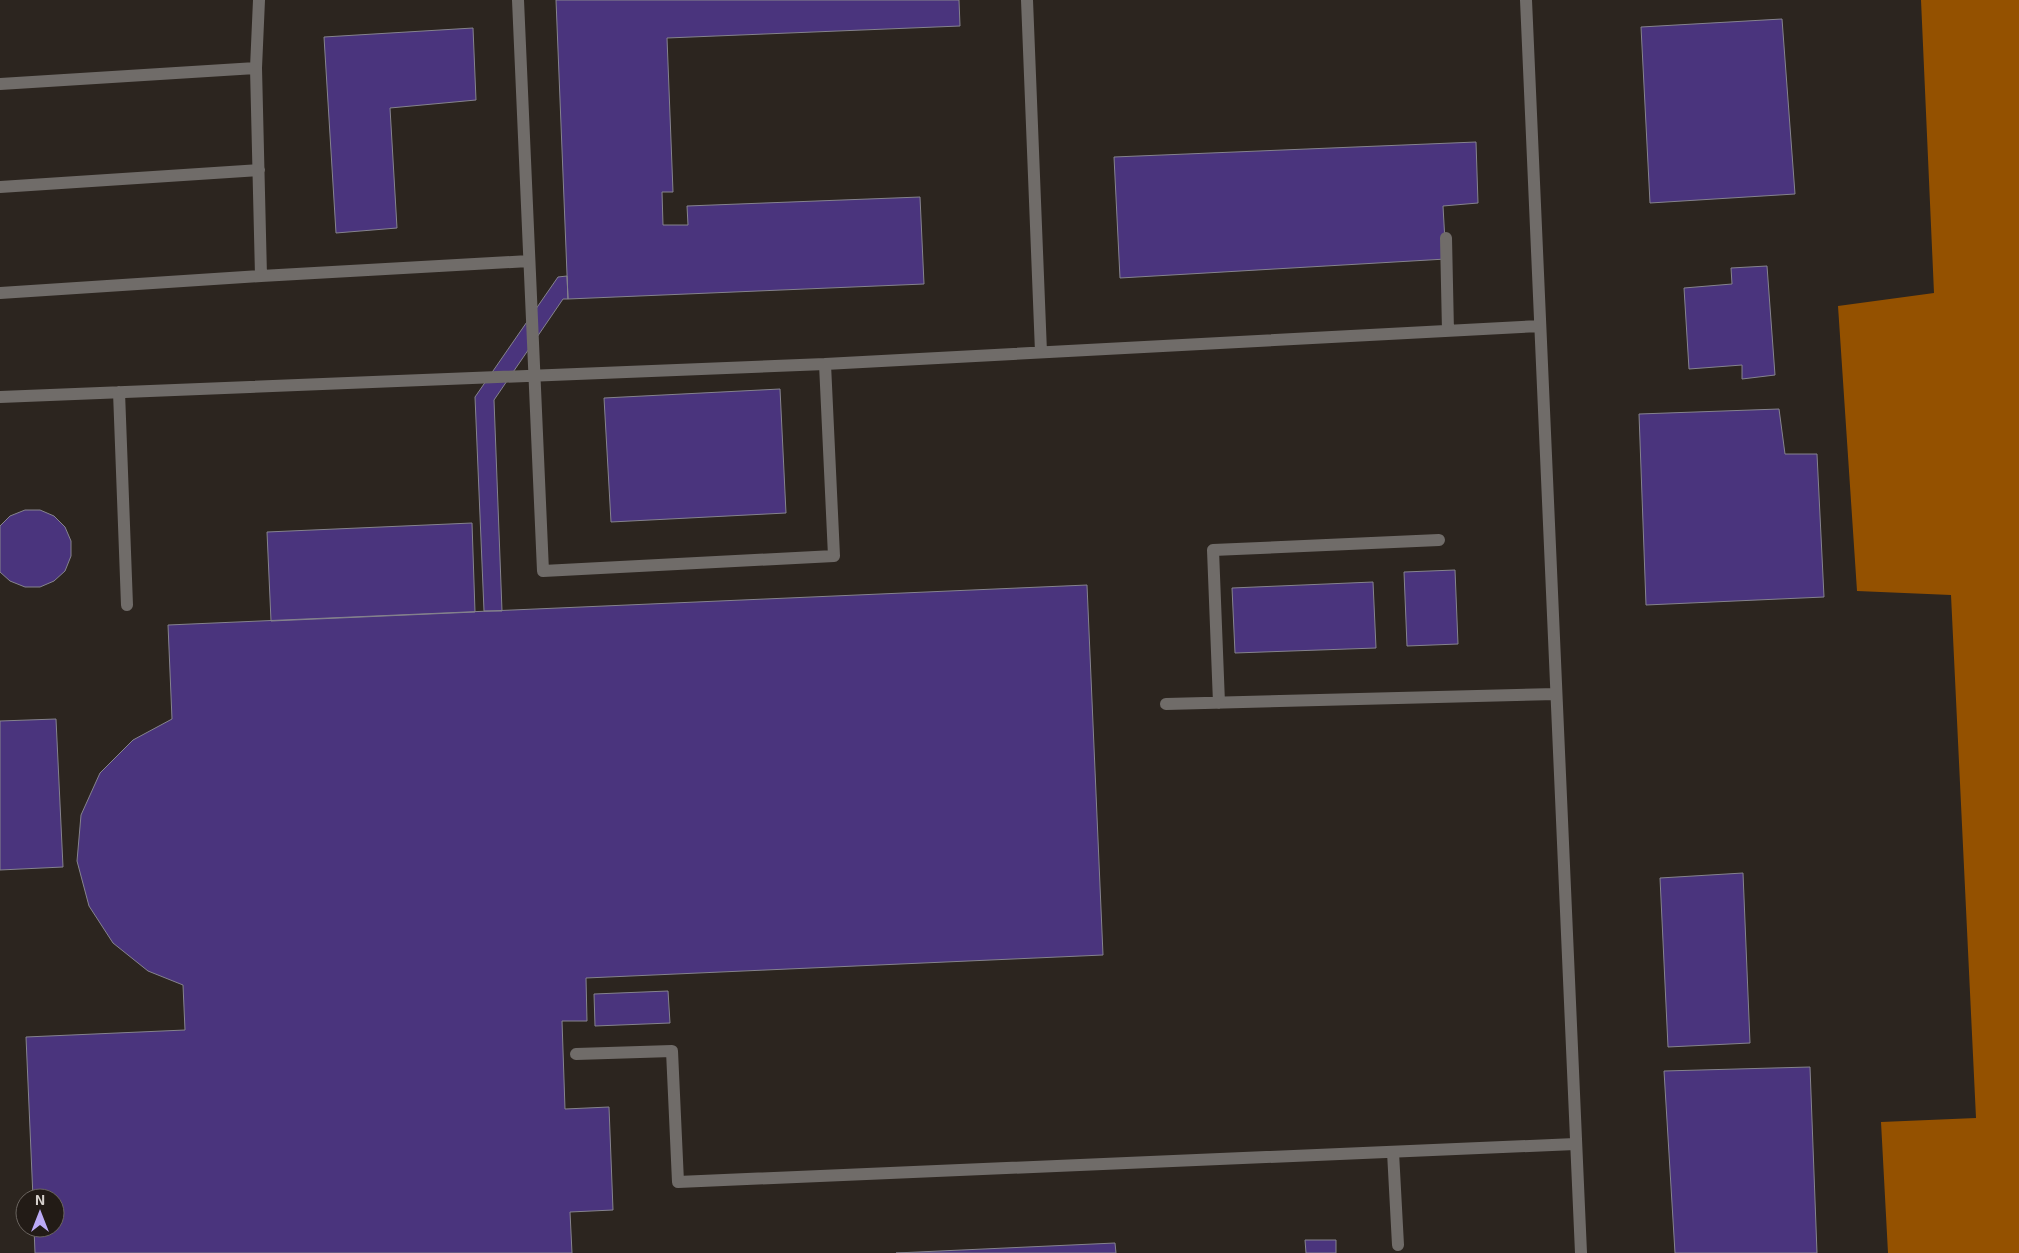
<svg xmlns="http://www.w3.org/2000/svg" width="2019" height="1253" viewBox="0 0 2019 1253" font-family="'Exo 2',sans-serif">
	<rect width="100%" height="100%" fill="#2c251f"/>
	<!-- water -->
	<path fill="#945100" d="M 1921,0 L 2019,0 L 2019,1253 L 1888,1253 L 1881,1122 L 1976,1118 L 1951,595 L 1857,591 L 1838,306 L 1934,293 Z"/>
	<!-- building -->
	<path fill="#4a347d" stroke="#85838d" d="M 556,0 L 959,0 L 960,26 L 667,38 L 673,192 L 662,192 L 663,225 L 688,225 L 687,206 L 920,197 L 924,284 L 568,299 Z
		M 1782,19 L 1795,194 L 1650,203 L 1641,27 Z
		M 473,28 L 476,100 L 390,108 L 397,228 L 336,233 L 324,37 Z
		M 1476,142 L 1478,203 L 1443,206 L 1446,259 L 1120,278 L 1114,157 Z
		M 1767,266 L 1775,375 L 1742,379 L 1742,365 L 1689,369 L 1684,288 L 1732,284 L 1731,268 Z
		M 567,276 L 568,299 L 563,299 L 494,400 L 502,611 L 484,611 L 475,397 L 558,277 Z
		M 780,389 L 786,513 L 611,522 L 604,398 Z
		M 1779,409 L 1785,454 L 1817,454 L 1824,597 L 1646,605 L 1639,414 Z
		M 25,510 L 40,510 L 54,516 L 65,527 L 71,541 L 71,556 L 65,571 L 54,581 L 40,587 L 25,587 L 10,581 L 0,572 L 0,526 L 10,516 Z
		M 472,523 L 475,612 L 271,621 L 267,532 Z
		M 1455,570 L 1458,644 L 1407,646 L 1404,572 Z
		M 1373,582 L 1376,648 L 1235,653 L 1232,588 Z
		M 1087,585 L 1103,955 L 586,978 L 587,1021 L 562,1021 L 565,1109 L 609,1107 L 613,1210 L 570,1212 L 572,1253 L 35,1253 L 34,1228 L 55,1228 L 55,1198 L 33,1198 L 26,1037 L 185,1030 L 183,985 L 148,971 L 113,943 L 89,906 L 77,861 L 81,815 L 100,773 L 133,740 L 172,719 L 168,625 Z
		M 56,719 L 63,867 L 0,870 L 0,721 Z
		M 1743,873 L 1750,1043 L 1668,1047 L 1660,878 Z
		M 668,991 L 670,1023 L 595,1026 L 594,994 Z
		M 1810,1067 L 1817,1253 L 1675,1253 L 1664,1071 Z
		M 1305,1240 L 1336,1240 L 1336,1253 L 1306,1253 Z
		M 1115,1243 L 1116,1253 L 896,1253 Z"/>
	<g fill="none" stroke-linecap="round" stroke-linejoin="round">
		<!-- minor -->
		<path stroke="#706c69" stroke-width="12" d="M 259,0 L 256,68 L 261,276 L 529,261
			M 518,0 L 543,571 L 834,556 L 825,364
			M 1027,0 L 1041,352
			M 1526,0 L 1581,1253
			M 0,84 L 256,68
			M 0,187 L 259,170
			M 1446,238 L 1448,331
			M 0,293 L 261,276
			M 119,392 L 127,605
			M 0,397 L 825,364 L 1540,326
			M 1219,703 L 1213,550 L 1439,540
			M 1166,704 L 1556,694
			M 576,1054 L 672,1051 L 678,1182 L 1575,1144
			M 1393,1152 L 1398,1245"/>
	</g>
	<!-- north arrow -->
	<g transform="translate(40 1213)"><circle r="24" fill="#221b16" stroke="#6a645f"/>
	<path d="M0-4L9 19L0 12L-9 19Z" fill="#bbaaf6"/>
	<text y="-8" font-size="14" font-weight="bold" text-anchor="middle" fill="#d6d1cd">N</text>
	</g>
</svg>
